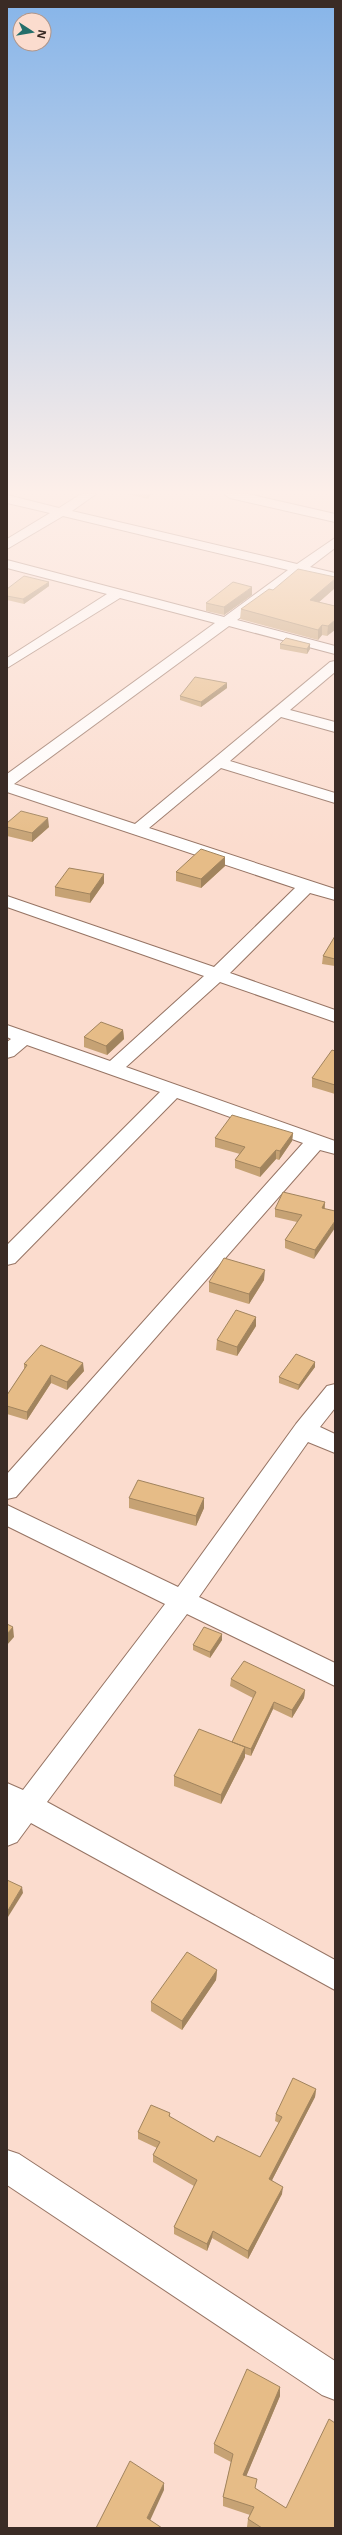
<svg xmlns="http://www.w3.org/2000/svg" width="342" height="2535" viewBox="0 0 342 2535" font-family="'Open Sans',sans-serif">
	<rect width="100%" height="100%" fill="#fbdcce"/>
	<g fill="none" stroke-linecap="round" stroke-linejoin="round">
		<!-- minor casing -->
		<g stroke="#967464" stroke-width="2">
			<path id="minor" d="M 81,494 L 96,494 L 72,511 L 297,564 L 335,538 L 335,548 L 310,567 L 335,573 L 335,581 L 301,573 L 237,620 L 335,646 L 335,654 L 229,626 L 14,784 L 135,824 L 330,662 L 335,661 L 335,672 L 290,710 L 335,722 L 335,732 L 281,717 L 230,761 L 335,793 L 335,803 L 221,768 L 149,828 L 335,889 L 335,900 L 310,893 L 230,973 L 335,1010 L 335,1022 L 220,982 L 126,1067 L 335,1141 L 335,1154 L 320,1150 L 16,1497 L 7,1499 L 7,1474 L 303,1143 L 177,1098 L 15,1263 L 7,1265 L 7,1245 L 160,1092 L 27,1045 L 14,1056 L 7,1058 L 7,1042 L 11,1039 L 7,1037 L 7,1025 L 110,1061 L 204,976 L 7,907 L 7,896 L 214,967 L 295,888 L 7,792 L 7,774 L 215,623 L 120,598 L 7,668 L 7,658 L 107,594 L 7,568 L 7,560 L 224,617 L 288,570 L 63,516 L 7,549 L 7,539 L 50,513 L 7,503 L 7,495 L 59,508 Z
				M 224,494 L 248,494 L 335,514 L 335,522 L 230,498 Z
				M 335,1384 L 335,1408 L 320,1427 L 335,1434 L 335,1453 L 308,1442 L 199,1597 L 335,1663 L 335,1686 L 187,1614 L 47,1802 L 335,1960 L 335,1990 L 31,1823 L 17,1842 L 7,1846 L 7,1783 L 23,1790 L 165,1604 L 7,1526 L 7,1505 L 178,1587 L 296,1424 L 327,1386 Z
				M 7,2150 L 19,2154 L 335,2361 L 335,2400 L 322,2395 L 7,2185 Z"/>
		</g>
		<!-- minor -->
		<use href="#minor" fill="#fff" fill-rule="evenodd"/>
	</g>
	<!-- wall -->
	<path fill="#c6a274" d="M 127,494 L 151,494 L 148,499 Z
		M 335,577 L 335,588 L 319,602 L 335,606 L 327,636 L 322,635 L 318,640 L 240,619 L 241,609 L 273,590 Z
		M 49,582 L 49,586 L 24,604 L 7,600 L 7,589 Z
		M 252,595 L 224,615 L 206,611 L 206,603 Z
		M 280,644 L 310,644 L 310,649 L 307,654 L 280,649 Z
		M 227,688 L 201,707 L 180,700 L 180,696 Z
		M 7,823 L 49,827 L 32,842 L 7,836 Z
		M 225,857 L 225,866 L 201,888 L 176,881 L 176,872 Z
		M 104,883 L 90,903 L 55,896 L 55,887 Z
		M 335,937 L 335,966 L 322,964 L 323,956 Z
		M 123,1030 L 124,1039 L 107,1055 L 84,1047 L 84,1037 Z
		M 335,1051 L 335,1094 L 312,1087 L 312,1078 Z
		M 293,1133 L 292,1141 L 279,1160 L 276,1159 L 260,1177 L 235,1168 L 235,1160 L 240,1154 L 215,1147 L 215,1138 Z
		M 325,1202 L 325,1209 L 314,1259 L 285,1248 L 285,1240 L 297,1222 L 275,1217 L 275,1209 Z
		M 264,1280 L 249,1304 L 209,1292 L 209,1282 Z
		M 256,1326 L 237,1356 L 216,1350 L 217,1340 Z
		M 315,1362 L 315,1367 L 298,1390 L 279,1383 L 279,1377 Z
		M 24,1364 L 84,1371 L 67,1390 L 51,1383 L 27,1420 L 7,1414 L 7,1395 L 24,1369 Z
		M 129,1498 L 204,1498 L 204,1508 L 196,1526 L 129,1508 Z
		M 222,1634 L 222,1640 L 210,1658 L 193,1650 L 193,1645 Z
		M 231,1679 L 305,1690 L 304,1698 L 292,1718 L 273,1709 L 251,1756 L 245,1754 L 245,1757 L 221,1804 L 174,1786 L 174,1776 L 232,1742 L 253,1698 L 230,1686 Z
		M 217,1970 L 216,1980 L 182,2030 L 151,2011 L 151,2002 Z
		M 316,2089 L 315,2097 L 272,2180 L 282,2194 L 248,2259 L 212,2238 L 207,2251 L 174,2234 L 174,2227 L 194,2186 L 153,2162 L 153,2155 L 157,2148 L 138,2139 L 138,2132 L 170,2113 L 170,2117 L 214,2142 L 260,2157 L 279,2123 L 275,2121 L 276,2114 Z
		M 280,2387 L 280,2396 L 246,2476 L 256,2489 L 286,2508 L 335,2528 L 248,2528 L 247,2527 L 248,2519 L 250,2515 L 223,2506 L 223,2497 L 231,2462 L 214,2453 L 214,2444 Z"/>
	<!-- shaded-wall -->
	<path fill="#a1845e" d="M 147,494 L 151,494 L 148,499 Z
		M 335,579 L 335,588 L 310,610 L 310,600 Z
		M 49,582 L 49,586 L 24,604 L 23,599 Z
		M 252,587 L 252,595 L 224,615 L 224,607 Z
		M 335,620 L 335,630 L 327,636 L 328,626 Z
		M 322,625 L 322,635 L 318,640 L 318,630 Z
		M 310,644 L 310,649 L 307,654 L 307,649 Z
		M 227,683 L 227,688 L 201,707 L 201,702 Z
		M 48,818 L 49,827 L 32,842 L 32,833 Z
		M 225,857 L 225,866 L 201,888 L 201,879 Z
		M 104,874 L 104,883 L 90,903 L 90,894 Z
		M 123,1030 L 124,1039 L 107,1055 L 106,1046 Z
		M 293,1133 L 292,1141 L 279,1160 L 280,1151 Z
		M 276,1150 L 276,1159 L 260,1177 L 260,1168 Z
		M 325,1202 L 324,1210 L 322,1208 Z
		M 335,1221 L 335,1228 L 314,1259 L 315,1250 Z
		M 265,1270 L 264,1280 L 249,1304 L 249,1294 Z
		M 256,1317 L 256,1326 L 237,1356 L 237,1347 Z
		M 315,1362 L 315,1367 L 298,1390 L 299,1385 Z
		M 83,1363 L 84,1371 L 67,1390 L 67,1382 Z
		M 51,1375 L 51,1383 L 27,1420 L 27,1412 Z
		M 204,1498 L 204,1508 L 196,1526 L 196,1516 Z
		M 13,1627 L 14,1637 L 7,1645 L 7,1634 Z
		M 222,1634 L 222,1640 L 210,1658 L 210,1652 Z
		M 305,1690 L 304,1698 L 292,1718 L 292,1710 Z
		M 274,1702 L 273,1709 L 251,1756 L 251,1749 Z
		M 245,1747 L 245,1757 L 221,1804 L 221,1795 Z
		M 22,1887 L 23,1893 L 8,1917 L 7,1912 Z
		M 217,1970 L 216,1980 L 182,2030 L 182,2021 Z
		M 316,2089 L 315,2097 L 269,2186 L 269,2179 Z
		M 283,2187 L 282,2194 L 248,2259 L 248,2251 Z
		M 213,2231 L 212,2238 L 207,2251 L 207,2244 Z
		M 280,2387 L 280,2396 L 243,2484 L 243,2475 Z
		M 164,2483 L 164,2490 L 148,2525 L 147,2518 Z"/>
	<!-- building -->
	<path fill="#e6bc87" stroke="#a1845e" d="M 298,569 L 335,577 L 335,579 L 310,600 L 335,606 L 335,620 L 328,626 L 322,625 L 318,630 L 241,609 L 269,589 L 273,590 Z
		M 24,576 L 49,582 L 23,599 L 7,596 L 7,589 Z
		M 233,582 L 252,587 L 224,607 L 206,603 Z
		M 286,638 L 310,644 L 307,649 L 280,644 Z
		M 195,677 L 227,683 L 201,702 L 180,696 Z
		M 21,811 L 48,818 L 32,833 L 7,827 L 7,823 Z
		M 201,849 L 225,857 L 201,879 L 176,872 Z
		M 69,868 L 104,874 L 90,894 L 55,887 Z
		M 335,937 L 335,959 L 323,956 L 335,936 Z
		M 101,1022 L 123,1030 L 106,1046 L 84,1037 Z
		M 332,1050 L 335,1051 L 335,1085 L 312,1078 Z
		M 232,1115 L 293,1133 L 280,1151 L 276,1150 L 260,1168 L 235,1160 L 245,1147 L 215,1138 Z
		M 283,1192 L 325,1202 L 322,1208 L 335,1211 L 335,1221 L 315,1250 L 285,1240 L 302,1215 L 275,1209 Z
		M 224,1258 L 265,1270 L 249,1294 L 209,1282 Z
		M 236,1310 L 256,1317 L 237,1347 L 217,1340 Z
		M 41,1345 L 83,1363 L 67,1382 L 51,1375 L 27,1412 L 7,1406 L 7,1395 L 27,1365 L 24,1364 Z
		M 296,1354 L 315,1362 L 299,1385 L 279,1377 Z
		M 138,1480 L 204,1498 L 196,1516 L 129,1498 Z
		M 7,1624 L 13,1627 L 7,1634 Z
		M 204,1627 L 222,1634 L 210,1652 L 193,1645 Z
		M 244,1661 L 305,1690 L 292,1710 L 274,1702 L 251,1749 L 232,1742 L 256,1692 L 231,1679 Z
		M 199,1729 L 245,1747 L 221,1795 L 174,1776 Z
		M 7,1880 L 22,1887 L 7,1912 Z
		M 187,1952 L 217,1970 L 182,2021 L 151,2002 Z
		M 293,2078 L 316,2089 L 269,2179 L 283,2187 L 248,2251 L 213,2231 L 207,2244 L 174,2227 L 197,2180 L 153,2155 L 160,2142 L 138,2132 L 151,2105 L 170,2113 L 169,2116 L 214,2142 L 217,2136 L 260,2157 L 282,2117 L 276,2114 Z
		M 247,2369 L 280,2387 L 243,2475 L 257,2479 L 255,2488 L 286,2508 L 329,2419 L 335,2423 L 335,2528 L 262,2528 L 248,2519 L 254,2507 L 223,2497 L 233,2454 L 214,2444 Z
		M 130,2461 L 164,2483 L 147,2518 L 162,2528 L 96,2528 Z"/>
	<!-- sky -->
	<linearGradient id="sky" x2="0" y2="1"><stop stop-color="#87b5e9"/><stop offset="0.58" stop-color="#fdefe9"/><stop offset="1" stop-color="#fdefe9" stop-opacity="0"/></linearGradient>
	<rect width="342" height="849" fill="url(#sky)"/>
	<!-- border -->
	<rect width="342" height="2535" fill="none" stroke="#3a2b25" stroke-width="16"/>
	<!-- north arrow -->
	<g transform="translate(32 32) rotate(102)"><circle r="19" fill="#fbdcce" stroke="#ae958a"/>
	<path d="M0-3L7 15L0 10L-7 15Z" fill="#246e6a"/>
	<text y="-6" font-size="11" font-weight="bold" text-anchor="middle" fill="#3a2b25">N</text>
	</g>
</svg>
